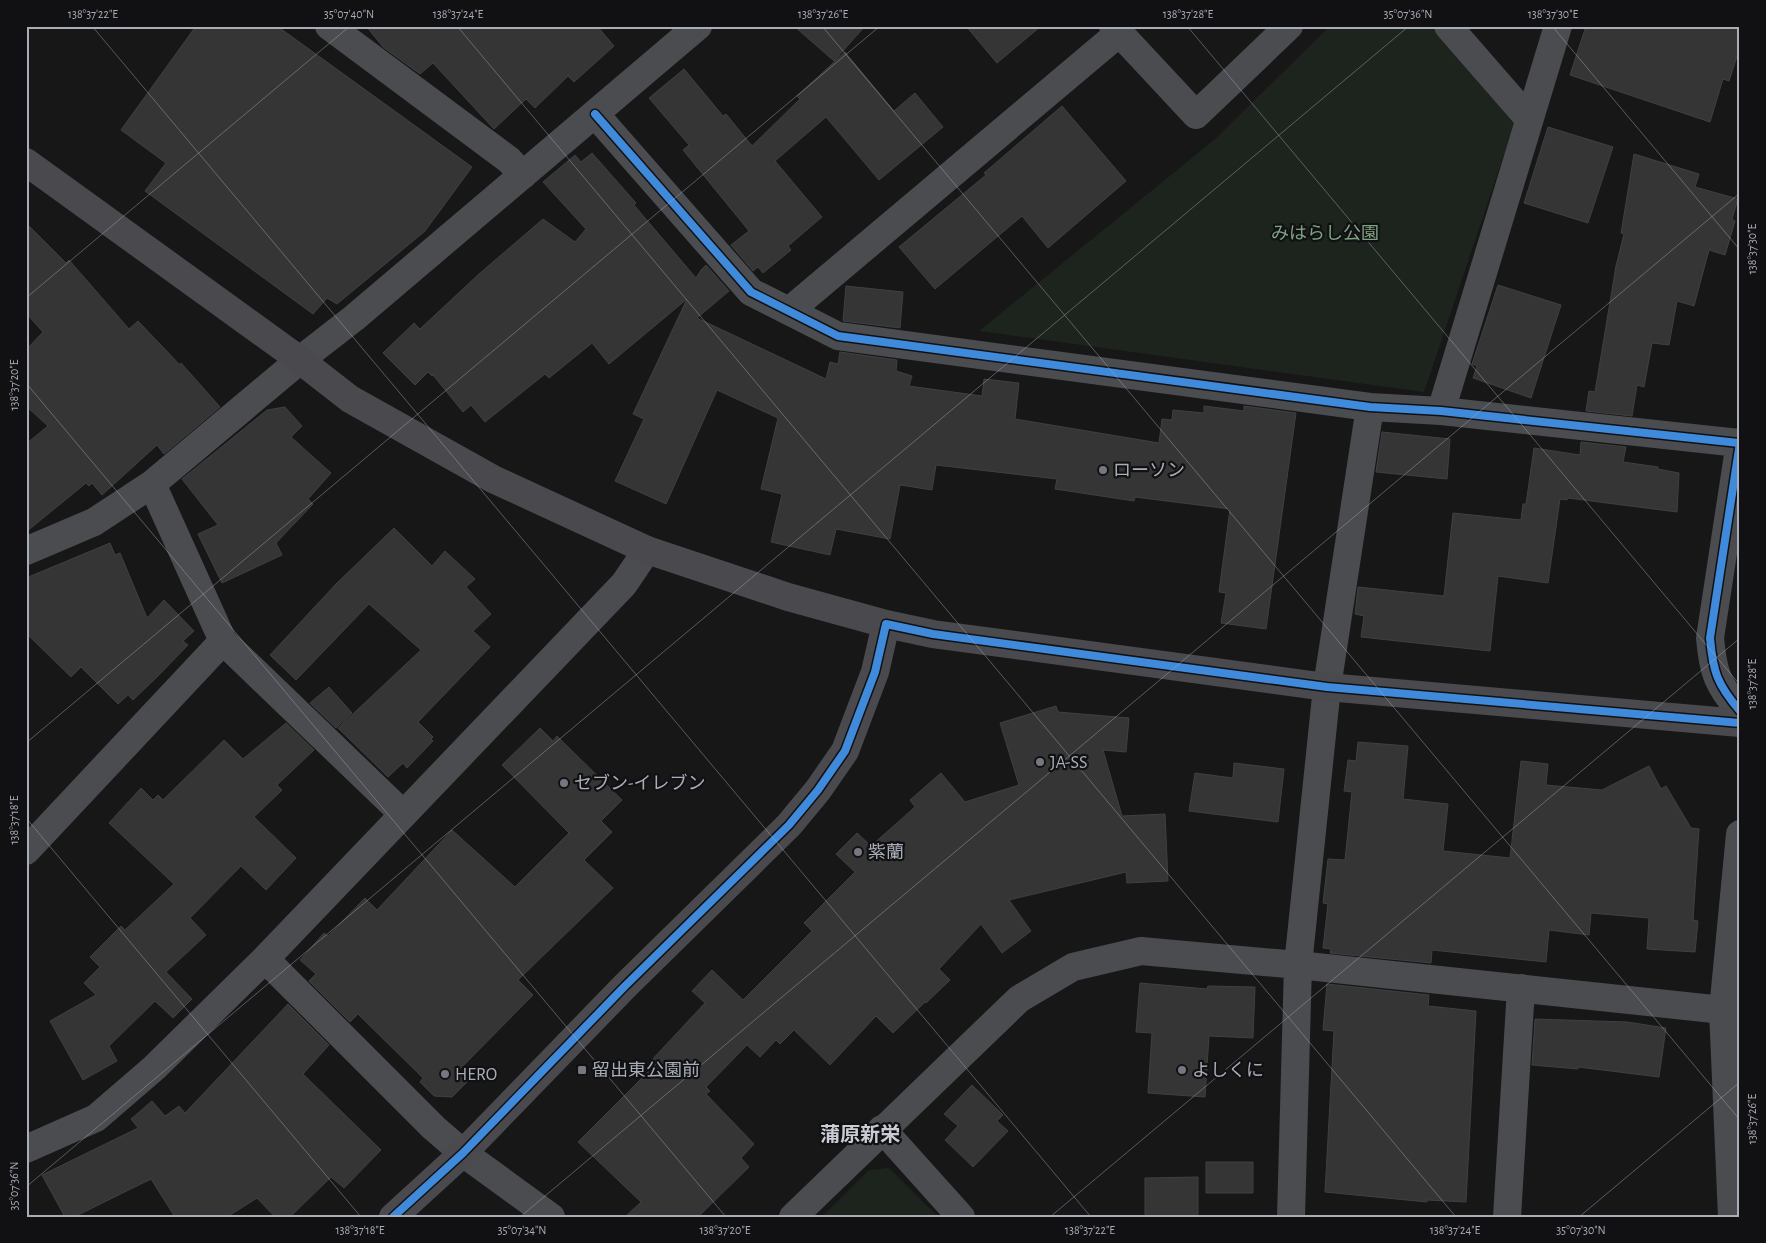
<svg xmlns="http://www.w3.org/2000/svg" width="1766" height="1243" viewBox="0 0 1766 1243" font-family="'Alegreya Sans','Noto Sans JP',sans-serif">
	<rect width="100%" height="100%" fill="#171717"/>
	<!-- green -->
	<path fill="#1d241e" d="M 1330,26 L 1430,26 L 1515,122 L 1424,392 L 979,331 L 1214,140 Z
		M 889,1168 L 938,1217 L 822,1217 L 869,1170 Z"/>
	<!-- building -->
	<path fill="#353536" stroke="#3f4043" d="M 196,26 L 277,26 L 472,167 L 425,231 L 337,304 L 327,298 L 313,314 L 145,191 L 166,163 L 121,130 Z
		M 366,26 L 597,26 L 614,46 L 574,82 L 568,76 L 535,108 L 526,99 L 494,129 L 433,63 L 420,74 L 383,47 Z
		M 794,26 L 865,26 L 834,61 Z
		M 966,26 L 1041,26 L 997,63 Z
		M 1586,26 L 1740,26 L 1740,47 L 1729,81 L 1723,79 L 1710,122 L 1570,75 Z
		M 845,52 L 894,111 L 915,93 L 943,127 L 879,180 L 826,117 L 775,161 L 822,217 L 788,246 L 791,250 L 763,273 L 758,267 L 753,271 L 731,245 L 749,231 L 683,150 L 689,145 L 649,98 L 684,69 L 723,116 L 726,114 L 752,146 L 800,99 L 797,96 Z
		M 1062,106 L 1126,181 L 1048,248 L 1022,216 L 935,289 L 899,247 L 986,175 L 984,173 Z
		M 1548,127 L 1613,147 L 1588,223 L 1524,203 Z
		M 592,153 L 636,203 L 634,205 L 696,278 L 701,270 L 706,265 L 729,291 L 697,318 L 826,379 L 830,362 L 838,364 L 840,352 L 897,360 L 896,371 L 912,376 L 909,386 L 982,396 L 984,379 L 1019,383 L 1015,419 L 1159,443 L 1162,419 L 1172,420 L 1173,410 L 1204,413 L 1204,406 L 1244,411 L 1244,406 L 1296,413 L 1266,629 L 1221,623 L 1226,593 L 1219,592 L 1230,509 L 1135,497 L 1134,501 L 1055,489 L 1057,479 L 936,465 L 932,490 L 900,485 L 890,539 L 836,529 L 830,555 L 771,542 L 782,494 L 761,489 L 778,418 L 717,390 L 666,504 L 615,481 L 644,419 L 633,414 L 687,299 L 609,364 L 592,343 L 549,378 L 545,374 L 485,422 L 471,405 L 463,412 L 433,375 L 432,376 L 428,372 L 415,385 L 383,353 L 414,323 L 420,329 L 479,274 L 543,219 L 575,242 L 586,229 L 543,182 L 575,155 L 581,162 Z
		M 1634,154 L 1699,174 L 1695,187 L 1738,199 L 1732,219 L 1735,221 L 1725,255 L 1709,250 L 1694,306 L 1677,301 L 1669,345 L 1652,343 L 1644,387 L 1637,385 L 1632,416 L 1586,411 L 1589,391 L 1595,392 L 1616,266 L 1624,234 L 1621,233 Z
		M 26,223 L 66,263 L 69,260 L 129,329 L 138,321 L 180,365 L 181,363 L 220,407 L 164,454 L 157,445 L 102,495 L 92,483 L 89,486 L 86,483 L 26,532 L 26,444 L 48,426 L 26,406 L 26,350 L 43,332 L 26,313 Z
		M 1498,285 L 1561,305 L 1531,398 L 1473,378 L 1477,366 L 1472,364 Z
		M 846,286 L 903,292 L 900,328 L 843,321 Z
		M 285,407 L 302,426 L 291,437 L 331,473 L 308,499 L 313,504 L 276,543 L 282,555 L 222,583 L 198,534 L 218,525 L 182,479 L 267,410 Z
		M 1382,432 L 1450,439 L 1447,479 L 1376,472 Z
		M 1581,442 L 1626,447 L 1623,462 L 1658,467 L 1658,469 L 1679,473 L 1677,512 L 1568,498 L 1567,500 L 1560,499 L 1548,583 L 1498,576 L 1490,651 L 1361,637 L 1364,616 L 1355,614 L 1358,587 L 1444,596 L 1453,513 L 1521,520 L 1523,504 L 1526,504 L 1534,448 L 1580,455 Z
		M 394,528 L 432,566 L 445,551 L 475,579 L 466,587 L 491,614 L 473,631 L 490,647 L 418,722 L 433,737 L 431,739 L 433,741 L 407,768 L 403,763 L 388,777 L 338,728 L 421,650 L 369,604 L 296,680 L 270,655 L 336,584 Z
		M 110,543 L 115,555 L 120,553 L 147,618 L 164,600 L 194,631 L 183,641 L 188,645 L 159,675 L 133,700 L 128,695 L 118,704 L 81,667 L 71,677 L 26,633 L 26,578 Z
		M 329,687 L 352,713 L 336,728 L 310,703 Z
		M 1056,706 L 1058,712 L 1129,718 L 1126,752 L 1103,750 L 1122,816 L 1165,814 L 1168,881 L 1127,883 L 1126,872 L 1009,900 L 1031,931 L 1002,953 L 981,924 L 939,969 L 950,980 L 926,1003 L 925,1002 L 893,1033 L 876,1016 L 830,1065 L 794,1030 L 780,1044 L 776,1040 L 760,1057 L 747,1045 L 706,1087 L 710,1091 L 706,1094 L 754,1144 L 741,1158 L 749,1167 L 698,1217 L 625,1217 L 641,1202 L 578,1142 L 653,1067 L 649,1063 L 705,1003 L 692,991 L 712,970 L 743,1000 L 812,931 L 804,923 L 855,872 L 836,854 L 857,833 L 871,846 L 915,807 L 910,800 L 941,773 L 965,802 L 1019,785 L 1000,723 Z
		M 286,723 L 314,750 L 277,785 L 282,790 L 254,817 L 296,858 L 266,890 L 241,866 L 190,918 L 206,935 L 166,972 L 192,999 L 173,1018 L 155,1001 L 109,1046 L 117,1061 L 83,1080 L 50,1021 L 96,995 L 84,983 L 100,967 L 90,957 L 121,926 L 125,930 L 174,884 L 109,823 L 141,788 L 153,800 L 158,795 L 163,800 L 224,740 L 243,759 Z
		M 540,728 L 553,741 L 557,736 L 622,800 L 601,821 L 612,832 L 584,860 L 613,888 L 518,980 L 533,995 L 459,1070 L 469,1080 L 452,1097 L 434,1096 L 420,1082 L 423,1078 L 358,1014 L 350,1022 L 309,981 L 316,974 L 300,960 L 324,933 L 328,936 L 365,898 L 377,910 L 452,830 L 515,887 L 569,833 L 502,765 Z
		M 1358,742 L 1408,746 L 1403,799 L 1448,804 L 1443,851 L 1510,858 L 1521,761 L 1548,764 L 1546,785 L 1602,790 L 1649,766 L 1661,789 L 1666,786 L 1691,828 L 1699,829 L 1693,920 L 1698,921 L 1695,952 L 1647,949 L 1649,918 L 1591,913 L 1589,935 L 1549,930 L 1546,962 L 1432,950 L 1431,963 L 1330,953 L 1331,949 L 1323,948 L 1328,904 L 1323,903 L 1328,859 L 1345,860 L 1352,792 L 1344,791 L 1348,760 L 1356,761 Z
		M 1234,763 L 1284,769 L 1278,822 L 1189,811 L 1195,773 L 1233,778 Z
		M 1140,983 L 1207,989 L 1208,986 L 1255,987 L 1253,1038 L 1209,1036 L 1205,1097 L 1148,1093 L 1152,1033 L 1136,1032 Z
		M 1327,984 L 1429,995 L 1428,1006 L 1476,1011 L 1466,1202 L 1427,1200 L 1427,1202 L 1325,1192 L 1334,1031 L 1323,1030 Z
		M 288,1004 L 329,1045 L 303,1074 L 381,1150 L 344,1188 L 331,1177 L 290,1217 L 275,1217 L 257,1198 L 227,1217 L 175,1217 L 151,1179 L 74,1217 L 65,1217 L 42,1175 L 138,1128 L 131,1119 L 152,1101 L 165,1116 L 179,1106 L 185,1113 Z
		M 1535,1019 L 1627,1022 L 1666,1028 L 1659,1077 L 1578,1067 L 1578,1069 L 1532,1065 Z
		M 972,1085 L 1003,1115 L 997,1121 L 1008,1131 L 973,1167 L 945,1140 L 958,1126 L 944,1114 Z
		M 1206,1162 L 1253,1162 L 1253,1193 L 1206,1193 Z
		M 1198,1177 L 1198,1217 L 1145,1217 L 1145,1178 Z"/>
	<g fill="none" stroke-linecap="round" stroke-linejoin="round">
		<!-- street -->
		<path stroke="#4b4c50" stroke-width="28" d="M 329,26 L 509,160 L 523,175
			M 1113,26 L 1196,115 L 1289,26
			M 1448,26 L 1529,119
			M 595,114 L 751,292 L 838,336 L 1370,407 L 1441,411 L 1739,443
			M 789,311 L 1119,33
			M 1441,411 L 1558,26
			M 1740,442 L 1710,638 C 1713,672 1717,684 1740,711
			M 152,484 L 223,641 L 402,813
			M 26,551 L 94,522 L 152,484 L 300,360 L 354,318 L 698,26
			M 26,851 L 223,641
			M 265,959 L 434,1128 L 463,1153 L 551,1217
			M 882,1129 L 961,1217
			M 26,1149 L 96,1118 L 154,1068 L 265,959 L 624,584 L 647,550
			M 793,1217 L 1019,999 L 1073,967 L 1141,951 L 1298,965 L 1723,1010
			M 1291,1217 L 1298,965 L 1327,687 L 1370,407
			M 1507,1217 L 1521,988
			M 1732,1217 L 1723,1010 L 1740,834"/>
		<!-- secondary -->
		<path stroke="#4a4a4e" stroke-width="28" d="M 26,162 L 300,360 L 350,399 L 493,479 L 647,550 L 788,597 L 886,624 L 933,634 L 1327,687 L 1740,723
			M 393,1217 L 463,1153 L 625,986 L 789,825 L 818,790 L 845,751 L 875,672 L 886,624"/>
		<!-- cycleway casing -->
		<g stroke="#111113" stroke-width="11">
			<path id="cycleway" d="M 595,114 L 751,292 L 838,336 L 1370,407 L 1441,411 L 1739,443
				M 1740,442 L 1710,638 C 1713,672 1717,684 1740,711
				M 393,1217 L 463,1153 L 625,986 L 789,825 L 818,790 L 845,751 L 875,672 L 886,624 L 933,634 L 1327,687 L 1740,723"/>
		</g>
		<!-- cycleway -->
		<use href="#cycleway" stroke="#408adc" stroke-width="8"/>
	</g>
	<!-- ticks -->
	<path fill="none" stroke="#a8adb8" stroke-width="1" stroke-opacity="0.45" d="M 92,26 L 1091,1217M 457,26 L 1456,1217M 822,26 L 1740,1120M 1187,26 L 1740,685M 1552,26 L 1740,250M 26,298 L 350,26M 26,383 L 726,1217M 26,743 L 880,26M 26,818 L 361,1217M 26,1187 L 1409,26M 520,1217 L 1740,193M 1050,1217 L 1740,638M 1579,1217 L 1740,1082"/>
	<!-- markers -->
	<g fill="#757880" stroke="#111113" stroke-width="2">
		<circle cx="1103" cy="470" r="5"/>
		<circle cx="1040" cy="762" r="5"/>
		<circle cx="564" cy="783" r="5"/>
		<circle cx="858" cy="852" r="5"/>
		<rect x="577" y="1065" width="10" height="10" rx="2.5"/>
		<circle cx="1182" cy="1070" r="5"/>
		<circle cx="445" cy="1074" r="5"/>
	</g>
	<g text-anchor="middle" stroke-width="4.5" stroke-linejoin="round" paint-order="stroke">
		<!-- park labels -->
		<g font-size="18" fill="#7fa381" stroke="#111113">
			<text x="1325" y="239">みはらし公園</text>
		</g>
		<!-- poi labels -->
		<g font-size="18" fill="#a8adb8" stroke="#111113" text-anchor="start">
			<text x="1113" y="476">ローソン</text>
			<text x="1050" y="768">JA-SS</text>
			<text x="574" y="789">セブン-イレブン</text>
			<text x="868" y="858">紫蘭</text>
			<text x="592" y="1076">留出東公園前</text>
			<text x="1192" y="1076">よしくに</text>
			<text x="455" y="1080">HERO</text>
		</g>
		<!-- quarter labels -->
		<g font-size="20" font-weight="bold" fill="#c9ccd4" stroke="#111113">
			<text x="860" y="1141">蒲原新栄</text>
		</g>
	</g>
	<!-- border -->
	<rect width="1766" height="1243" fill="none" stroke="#111113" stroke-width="55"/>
	<rect x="28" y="28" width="1710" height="1188" fill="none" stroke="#a8adb8" stroke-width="2"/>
	<g font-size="12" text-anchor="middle" fill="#a8adb8">
		<text x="93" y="18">138°37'22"E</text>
		<text x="349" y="18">35°07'40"N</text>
		<text x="458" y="18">138°37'24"E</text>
		<text x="823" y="18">138°37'26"E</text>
		<text x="1188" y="18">138°37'28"E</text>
		<text x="1408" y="18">35°07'36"N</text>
		<text x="1553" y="18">138°37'30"E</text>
		<text transform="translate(1752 249) rotate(-90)" y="4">138°37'30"E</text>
		<text transform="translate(14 385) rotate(-90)" y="4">138°37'20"E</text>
		<text transform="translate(1752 684) rotate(-90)" y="4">138°37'28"E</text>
		<text transform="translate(14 820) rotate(-90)" y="4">138°37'18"E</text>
		<text transform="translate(1752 1119) rotate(-90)" y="4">138°37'26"E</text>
		<text transform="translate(14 1186) rotate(-90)" y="4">35°07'36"N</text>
		<text x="360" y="1234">138°37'18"E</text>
		<text x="522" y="1234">35°07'34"N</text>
		<text x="725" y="1234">138°37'20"E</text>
		<text x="1090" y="1234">138°37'22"E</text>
		<text x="1455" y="1234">138°37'24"E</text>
		<text x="1581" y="1234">35°07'30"N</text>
	</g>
</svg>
